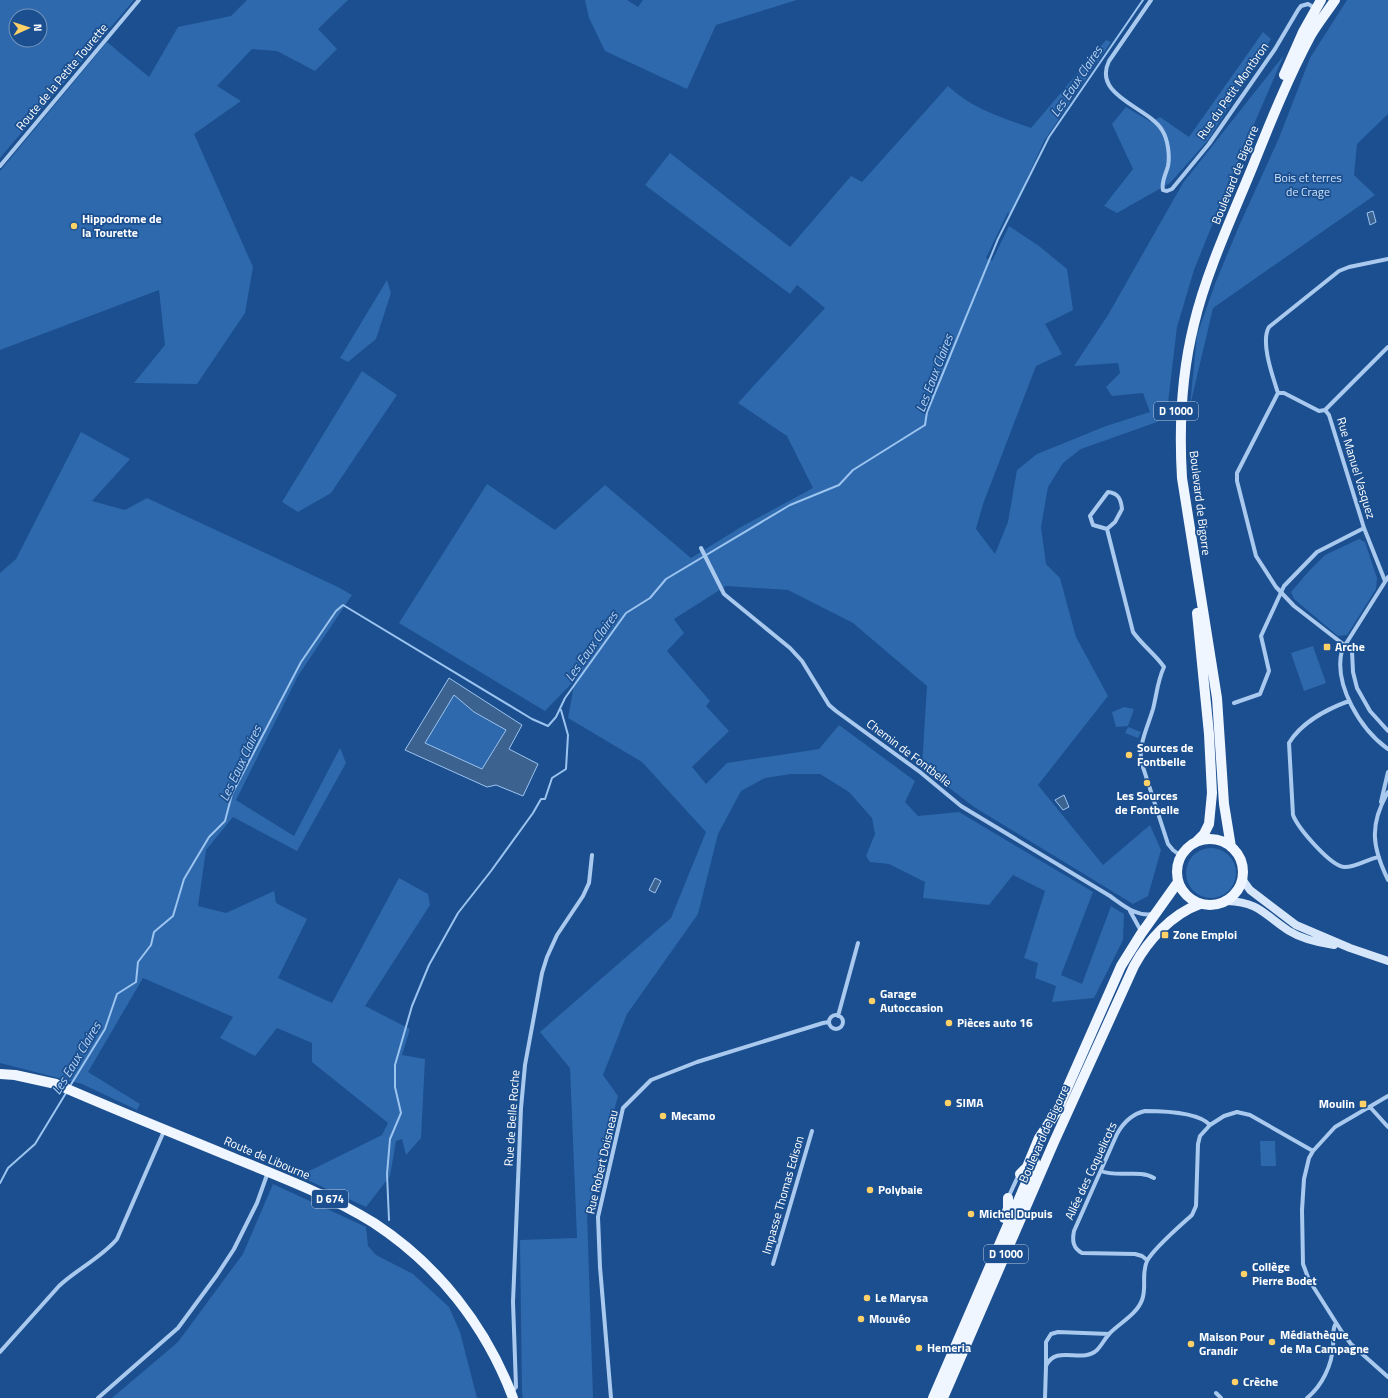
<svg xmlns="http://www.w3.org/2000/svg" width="1388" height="1398" viewBox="0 0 1388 1398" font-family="'Titillium Web',sans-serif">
	<rect width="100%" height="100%" fill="#1b4f8f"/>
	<!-- green -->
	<path fill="#2e69ad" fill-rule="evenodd" d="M 0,0 L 134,0 L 0,158 ZM 16,16 L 40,16 L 40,40 L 16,40 Z
		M 247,0 L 348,0 L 318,29 L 337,49 L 315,71 L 277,51 L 252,49 L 217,86 L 241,101 L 194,134 L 253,267 L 245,313 L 197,384 L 134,383 L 165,345 L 159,290 L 0,350 L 0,171 L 107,42 L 149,77 L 178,27 L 231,16 Z
		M 585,0 L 627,0 L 638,7 L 643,0 L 797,0 L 716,25 L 687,89 L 605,51 L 589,18 Z
		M 1347,0 L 1388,0 L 1388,114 L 1357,144 L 1354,175 L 1375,195 L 1213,308 L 1190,406 L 1197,335 L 1215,284 L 1239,226 L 1279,138 L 1310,58 Z
		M 1263,32 L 1271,39 L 1209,139 L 1170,183 L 1117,213 L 1104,206 L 1133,169 L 1112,124 L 1126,107 L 1151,122 L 1160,117 L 1189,137 Z
		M 1106,40 L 1111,42 L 1044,141 L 1010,216 L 1008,212 L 986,258 L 992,261 L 1009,226 L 1039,246 L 1067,269 L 1073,310 L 1045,324 L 1062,354 L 1036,366 L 983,504 L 976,529 L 995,554 L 1008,522 L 1017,470 L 1037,454 L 1106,426 L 1150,412 L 1143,393 L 1112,396 L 1106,387 L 1120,373 L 1118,363 L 1074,366 L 1108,315 L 1183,183 L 1284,55 L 1235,168 L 1194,270 L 1177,327 L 1167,411 L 1157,422 L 1081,449 L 1063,463 L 1048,487 L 1041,527 L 1046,564 L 1060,578 L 1076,637 L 1108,696 L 1038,785 L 1103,865 L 1150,825 L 1161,850 L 1148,896 L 1133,904 L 974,807 L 922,767 L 927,686 L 853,623 L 788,590 L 726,586 L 674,619 L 684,633 L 667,651 L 710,701 L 706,706 L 729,731 L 692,767 L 706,784 L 727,763 L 819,749 L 839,725 L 915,781 L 905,802 L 918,816 L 959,812 L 1093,892 L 1061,975 L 1082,984 L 1111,906 L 1124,914 L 1123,940 L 1094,998 L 1052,1002 L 1056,986 L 1035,978 L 1038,963 L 1024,958 L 1045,891 L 1013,875 L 989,905 L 923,898 L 925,882 L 889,864 L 870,862 L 866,856 L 875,834 L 872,818 L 849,792 L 820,774 L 791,774 L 765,778 L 741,791 L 718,834 L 698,914 L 627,1014 L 603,1075 L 618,1096 L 587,1212 L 593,1398 L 523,1398 L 522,1393 L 520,1240 L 577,1238 L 570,1068 L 540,1032 L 671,918 L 706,832 L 642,762 L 568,718 L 575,680 L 545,711 L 399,623 L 487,484 L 555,530 L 605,485 L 691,558 L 741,527 L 813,488 L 787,436 L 738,403 L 825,308 L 797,285 L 790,294 L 645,185 L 670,153 L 790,247 L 851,176 L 862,182 L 948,86 C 973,109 1000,117 1031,128 Z
		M 387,280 L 391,293 L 376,339 L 348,362 L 340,358 Z
		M 362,371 L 397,395 L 331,493 L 298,512 L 282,502 Z
		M 81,432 L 130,459 L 92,501 L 125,510 L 147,498 L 338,587 L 352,595 L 298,676 L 236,800 L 294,836 L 340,748 L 346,763 L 297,851 L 233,817 L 206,850 L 198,906 L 226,913 L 274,891 L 276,903 L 307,919 L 278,978 L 332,1003 L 399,878 L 428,894 L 430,905 L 365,1006 L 410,1029 L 402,1055 L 425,1059 L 421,1138 L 406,1155 L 402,1139 L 396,1141 L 390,1176 L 366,1207 L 299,1176 L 382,1135 L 388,1123 L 312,1062 L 312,1043 L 277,1028 L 255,1056 L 220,1038 L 233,1017 L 143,978 L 88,1072 L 140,1104 L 137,1110 L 82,1084 L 0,1063 L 0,573 L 16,559 Z
		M 1359,539 L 1365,542 L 1377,578 L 1376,589 L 1349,632 L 1347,635 L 1338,636 L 1294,599 L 1291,592 L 1309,571 L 1325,555 Z
		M 1313,646 L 1326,683 L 1304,691 L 1291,653 Z
		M 454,695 L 474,712 L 506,730 L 482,769 L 425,743 Z
		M 1124,707 L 1134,709 L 1128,726 L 1116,727 L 1112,712 Z
		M 1128,727 L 1141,732 L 1138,738 L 1125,733 Z
		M1186 873a25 25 0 1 1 50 0a25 25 0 1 1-50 0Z
		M 1260,1141 L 1275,1141 L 1276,1166 L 1261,1166 Z
		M 273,1184 L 366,1227 L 368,1246 L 376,1255 L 413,1274 L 449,1307 L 460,1332 L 477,1398 L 112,1398 L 178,1342 L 243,1254 Z"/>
	<!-- water -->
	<path fill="#3c6290" stroke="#9cc4f0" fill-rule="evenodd" d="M 1373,211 L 1376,222 L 1370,225 L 1367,213 Z
		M 449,678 L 522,725 L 509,749 L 538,764 L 523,796 L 496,785 L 487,787 L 405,750 ZM 454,695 L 474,712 L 506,730 L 482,769 L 425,743 Z
		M 1064,795 L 1069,807 L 1063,810 L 1055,800 Z
		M 655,878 L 661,881 L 655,893 L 649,890 Z"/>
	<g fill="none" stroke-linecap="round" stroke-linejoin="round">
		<!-- stream -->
		<path stroke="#9cc4f0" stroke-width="2" d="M 70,1086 L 105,1029 L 117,994 L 136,982 L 138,962 L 151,945 L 154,932 L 173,916 L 184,879 L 209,837 L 225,821 L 232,794 L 301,662 L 336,611 L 343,605 L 532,719 L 548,726 L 556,717 L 565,698 L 626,613 L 650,598 L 666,579 L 790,505 L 839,485 L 853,470 L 925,425 L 927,412 L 998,239 L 1049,137 L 1143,0
			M 0,1183 L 8,1168 L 35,1144 L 66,1093
			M 389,1220 L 387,1174 L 390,1139 L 401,1113 L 395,1087 L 395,1065 L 412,1006 L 429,965 L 458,913 L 491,871 L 533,813 L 541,799 L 545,799 L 552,778 L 566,769 L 568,735 L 561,710"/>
		<!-- street -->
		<path stroke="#a9c9ee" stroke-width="4" d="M 1151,0 L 1109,61 C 1092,96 1148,107 1162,130 C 1168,139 1170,156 1168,166 C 1166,174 1161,182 1163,190 L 1167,191 L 1172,189 L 1209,144 L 1275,49 L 1298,10 L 1301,6 L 1308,4 L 1315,8
			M 0,166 L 139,0
			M 1388,259 L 1349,267 L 1339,271 L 1269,327 C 1260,342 1273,377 1278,393 L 1237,473 L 1237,481 L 1256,556 L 1276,587 L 1294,606 L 1352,651 L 1353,672 L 1357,688 L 1370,711 L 1388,731
			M 1278,393 L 1284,393 L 1319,411 L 1325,410 L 1329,415 L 1364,528 L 1385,581
			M 1325,410 L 1388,347
			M 1108,492 C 1119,493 1121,500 1122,509 L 1115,522 L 1107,529 L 1093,525 L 1090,516 Z
			M 1107,529 L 1133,632 C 1142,645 1155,654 1164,667 C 1157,682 1157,694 1153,709 C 1148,726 1139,743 1141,761 L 1168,844 L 1173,850 L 1181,856
			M 701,548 L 724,594 L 790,648 L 802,661 L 829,705 L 836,711 L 920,772 L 961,806 L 1110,896 C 1123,905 1136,917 1153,914
			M 1388,577 L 1342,650 C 1333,685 1361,730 1388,749
			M 1349,701 C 1327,709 1301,723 1289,743 L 1293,815 C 1298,828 1331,867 1345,867 C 1357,867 1367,859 1379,857
			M 1234,703 L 1260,694 L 1269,671 L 1261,636 L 1284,586 L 1317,552 L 1364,528
			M 1388,792 C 1369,825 1372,847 1388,880
			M 1381,802 L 1388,772
			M 1130,911 L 1141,931
			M829 1022a7 7 0 1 1 14 0a7 7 0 1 1-14 0Z
			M 838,1016 L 858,943
			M 1388,1096 L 1335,1127 L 1313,1151 L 1309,1158 L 1304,1179 L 1302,1210 L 1303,1264 L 1309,1280 L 1342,1332 L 1351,1344 L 1388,1377
			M 1370,1107 L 1388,1127
			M 1101,1171 C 1118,1178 1139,1169 1154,1178
			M 1008,1198 L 1019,1174
			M 1147,1260 L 1142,1256 L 1135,1254 L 1082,1253 C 1073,1248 1072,1241 1074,1231 L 1117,1134 C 1123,1123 1132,1114 1145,1111 C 1161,1111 1198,1112 1210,1125
			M 773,1264 L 812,1131
			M 1109,1334 L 1058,1332 L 1051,1334 L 1046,1342 L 1046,1366 C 1056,1344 1082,1364 1097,1350 C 1102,1345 1105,1338 1110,1333 C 1120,1323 1137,1314 1142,1300 C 1147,1288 1141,1274 1147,1261 C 1154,1248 1180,1226 1192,1215 L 1196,1206 L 1198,1144 L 1200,1136 L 1210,1125 L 1224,1116 L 1237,1112 L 1250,1115 L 1313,1151
			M 0,1352 L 59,1286 C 77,1269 101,1258 117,1239 L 164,1131
			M 511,1393 L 516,1387 L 513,1302 L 521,1108 L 525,1065 L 542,973 L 547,957 L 557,935 L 583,896 L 589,883 L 592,855
			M 1216,1393 L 1221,1398
			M 98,1398 L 178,1328 L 217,1275 L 234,1249 L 257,1203 L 268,1172
			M 611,1398 L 600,1267 L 598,1217 L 623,1108 L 651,1080 L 697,1062 L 823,1023 L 829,1022
			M 1045,1398 L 1046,1366
			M 1307,1398 C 1322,1386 1332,1365 1333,1346 C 1334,1339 1332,1331 1335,1325"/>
		<!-- secondary -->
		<path stroke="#d6e6fa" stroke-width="8" d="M 1242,879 L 1250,890 L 1296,925 L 1350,948 L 1388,961
			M 1227,901 C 1260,902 1264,915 1289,931 C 1302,939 1319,943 1334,945"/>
		<!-- primary -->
		<path stroke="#f0f6ff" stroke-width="10" d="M 1284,75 L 1303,32 L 1321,0
			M1177 872a33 33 0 1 1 66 0a33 33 0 1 1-66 0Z
			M 1196,842 L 1204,834 L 1209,824 L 1212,793 L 1209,734 L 1197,613
			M 1231,847 L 1224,804 L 1217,698 L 1182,478 C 1179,428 1182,372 1194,324 C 1206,273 1232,217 1252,168 C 1270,123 1288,78 1311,35 C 1318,23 1327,12 1335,0
			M 0,1074 L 15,1075 L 56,1084 C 113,1109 171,1132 229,1156 C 278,1176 329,1195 374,1223 C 438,1265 486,1326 513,1398
			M 1020,1174 L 1027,1167 L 1039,1138 L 1057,1111 L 1121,966 L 1141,934 L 1178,882
			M 1004,1218 L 1008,1209 L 1008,1198
			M 933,1398 L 1035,1162
			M 943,1398 L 1054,1142 L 1134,966 C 1148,940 1172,914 1200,904"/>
	</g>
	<!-- markers -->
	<g fill="#ffd166" stroke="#1b4f8f" stroke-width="1.5">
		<circle cx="74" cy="226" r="4"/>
		<rect x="1323" y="643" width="8" height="8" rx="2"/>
		<circle cx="1129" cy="755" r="4"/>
		<circle cx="1147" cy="783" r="4"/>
		<rect x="1161" y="931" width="8" height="8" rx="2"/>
		<circle cx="872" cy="1001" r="4"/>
		<circle cx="949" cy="1023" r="4"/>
		<circle cx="948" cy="1103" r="4"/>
		<rect x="1359" y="1100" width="8" height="8" rx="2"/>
		<circle cx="663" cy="1116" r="4"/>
		<circle cx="870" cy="1190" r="4"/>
		<circle cx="971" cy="1214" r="4"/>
		<circle cx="1244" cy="1274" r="4"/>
		<circle cx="867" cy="1298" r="4"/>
		<circle cx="861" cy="1319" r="4"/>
		<circle cx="1272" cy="1342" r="4"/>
		<circle cx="1191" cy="1344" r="4"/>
		<circle cx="919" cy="1348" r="4"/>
		<circle cx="1235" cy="1382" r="4"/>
	</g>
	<g text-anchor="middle" stroke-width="3.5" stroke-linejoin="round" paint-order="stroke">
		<!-- shield labels -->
		<g fill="#1b4f8f" stroke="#bbcadd" stroke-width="1">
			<rect x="1154" y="402" width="44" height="18" rx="3"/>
			<rect x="312" y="1190" width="36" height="18" rx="3"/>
			<rect x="984" y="1245" width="44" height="18" rx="3"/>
		</g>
		<g font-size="11" font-weight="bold" fill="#fff">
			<text x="1176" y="415">D 1000</text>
			<text x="330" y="1203">D 674</text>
			<text x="1006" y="1258">D 1000</text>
		</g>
		<!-- street labels -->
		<g font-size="12" fill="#fff" stroke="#1b4f8f">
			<text transform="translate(62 77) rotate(-50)" y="4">Route de la Petite Tourette</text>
			<text transform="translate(1233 91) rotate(-55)" y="4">Rue du Petit Montbron</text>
			<text transform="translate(1235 175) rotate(-68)" y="4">Boulevard de Bigorre</text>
			<text transform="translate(1356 468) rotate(73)" y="4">Rue Manuel Vasquez</text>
			<text transform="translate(1200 503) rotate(83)" y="4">Boulevard de Bigorre</text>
			<text transform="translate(909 753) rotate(37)" y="4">Chemin de Fontbelle</text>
			<text transform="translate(512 1118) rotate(-86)" y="4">Rue de Belle Roche</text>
			<text transform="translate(1044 1134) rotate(-66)" y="4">Boulevard de Bigorre</text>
			<text transform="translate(267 1158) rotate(23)" y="4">Route de Libourne</text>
			<text transform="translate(602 1162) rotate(-77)" y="4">Rue Robert Doisneau</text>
			<text transform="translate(1091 1171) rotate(-65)" y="4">Allée des Coquelicots</text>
			<text transform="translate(783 1195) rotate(-74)" y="4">Impasse Thomas Edison</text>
		</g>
		<!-- park labels -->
		<g font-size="12" fill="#cfe3fa" stroke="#1b4f8f">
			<text x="1308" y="182">Bois et terres<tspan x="1308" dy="14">de Crage</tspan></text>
		</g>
		<!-- poi labels -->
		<g font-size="12" font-weight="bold" fill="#fff" stroke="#1b4f8f" text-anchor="start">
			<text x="82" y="223">Hippodrome de<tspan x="82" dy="14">la Tourette</tspan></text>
			<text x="1335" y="651">Arche</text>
			<text x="1137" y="752">Sources de<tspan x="1137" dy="14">Fontbelle</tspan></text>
			<text x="1147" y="800" text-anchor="middle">Les Sources<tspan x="1147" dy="14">de Fontbelle</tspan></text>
			<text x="1173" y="939">Zone Emploi</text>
			<text x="880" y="998">Garage<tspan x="880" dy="14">Autoccasion</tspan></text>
			<text x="957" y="1027">Pièces auto 16</text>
			<text x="956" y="1107">SIMA</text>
			<text x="1355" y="1108" text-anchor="end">Moulin</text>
			<text x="671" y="1120">Mecamo</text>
			<text x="878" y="1194">Polybaie</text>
			<text x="979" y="1218">Michel Dupuis</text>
			<text x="1252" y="1271">Collège<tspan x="1252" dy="14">Pierre Bodet</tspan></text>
			<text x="875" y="1302">Le Marysa</text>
			<text x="869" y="1323">Mouvéo</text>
			<text x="1280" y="1339">Médiathèque<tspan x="1280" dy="14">de Ma Campagne</tspan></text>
			<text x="1199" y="1341">Maison Pour<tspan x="1199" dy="14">Grandir</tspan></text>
			<text x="927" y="1352">Hemeria</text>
			<text x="1243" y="1386">Crèche</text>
		</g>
		<!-- water labels -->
		<g font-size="13" font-style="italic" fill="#b5d3f5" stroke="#1b4f8f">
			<text transform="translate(1076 81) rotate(-56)" y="5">Les Eaux Claires</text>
			<text transform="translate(934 373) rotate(-69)" y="5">Les Eaux Claires</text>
			<text transform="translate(591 646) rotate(-55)" y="5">Les Eaux Claires</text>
			<text transform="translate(240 763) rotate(-65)" y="5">Les Eaux Claires</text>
			<text transform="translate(76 1058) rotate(-59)" y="5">Les Eaux Claires</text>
		</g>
	</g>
	<!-- north arrow -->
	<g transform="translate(28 28) rotate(87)"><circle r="19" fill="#1b4f8f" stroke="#7695bc"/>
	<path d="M0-3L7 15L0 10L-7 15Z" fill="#ffd166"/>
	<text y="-6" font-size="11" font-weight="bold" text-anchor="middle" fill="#ffffff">N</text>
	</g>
</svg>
